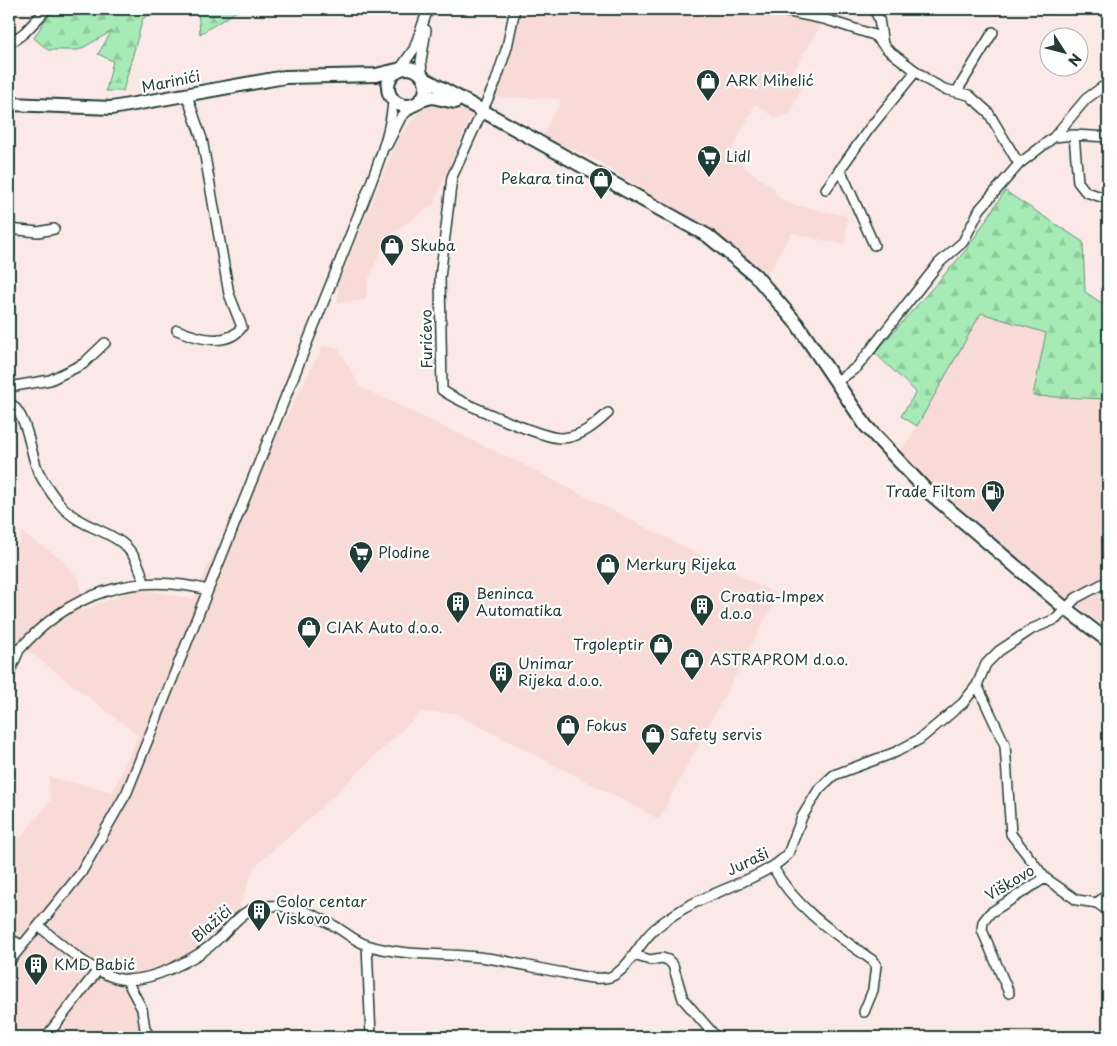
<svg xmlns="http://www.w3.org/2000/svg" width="1117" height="1046" viewBox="0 0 1117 1046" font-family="'Playpen Sans',sans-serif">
	<defs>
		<pattern id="forest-firs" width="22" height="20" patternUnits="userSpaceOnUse" patternTransform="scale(1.25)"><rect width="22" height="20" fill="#a6ebb6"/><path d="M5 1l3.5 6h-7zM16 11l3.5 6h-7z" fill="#8eca9d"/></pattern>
	</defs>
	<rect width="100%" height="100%" fill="#fbe9e7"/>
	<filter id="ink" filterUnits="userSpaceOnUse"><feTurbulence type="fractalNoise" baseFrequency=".02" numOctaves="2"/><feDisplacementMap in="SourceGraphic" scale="10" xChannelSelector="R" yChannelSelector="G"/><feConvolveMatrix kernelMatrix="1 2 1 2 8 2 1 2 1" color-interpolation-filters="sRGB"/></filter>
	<g filter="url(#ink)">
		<!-- built -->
		<path fill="#f8dad6" d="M 519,9 L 770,10 L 822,23 L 794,70 L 804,81 L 790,114 L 776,118 L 755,104 L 729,156 L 775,189 L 774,193 L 789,204 L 847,216 L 845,245 L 792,233 L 766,276 L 712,233 L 591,157 L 555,142 L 544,135 L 561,99 L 497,97 L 515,16 Z
			M 449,106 L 472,113 L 434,204 L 385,239 L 369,279 L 365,300 L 338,303 L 339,281 L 399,137 L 423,107 Z
			M 980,313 L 1046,333 L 1033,396 L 1108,399 L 1108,629 L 1047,583 L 899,454 L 917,426 Z
			M 323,346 L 338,348 L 360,387 L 516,461 L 778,595 L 659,819 L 454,713 L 421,712 L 309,819 L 254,867 L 237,913 L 213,939 L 188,957 L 168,966 L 147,970 L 138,995 L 147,1013 L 149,1028 L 153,1037 L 9,1037 L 9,833 L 20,839 L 50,801 L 49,777 L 113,792 L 138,735 L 9,636 L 9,577 L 22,533 L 59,557 L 80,581 L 80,611 L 137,589 L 194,599 L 207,568 Z"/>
		<!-- forest -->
		<path fill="url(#forest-firs)" stroke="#629475" d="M 52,9 L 162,9 L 143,18 L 123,91 L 106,91 L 113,61 L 98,54 L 112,31 L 79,50 L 48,50 L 34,38 Z
			M 198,9 L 240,9 L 200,34 Z
			M 1005,191 L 1083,242 L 1085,292 L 1108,307 L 1108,399 L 1033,396 L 1046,333 L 981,313 L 917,426 L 901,416 L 916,392 L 875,353 L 967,249 Z"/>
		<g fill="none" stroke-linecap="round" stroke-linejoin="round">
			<!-- minor casing -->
			<g stroke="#1f3d34" stroke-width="12">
				<path id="minor" d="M 515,9 L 507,47 L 496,81 L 452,177 L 440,278 L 442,390 C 458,402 544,439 562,438 C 581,437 595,425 608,413
					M 775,9 L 824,19 L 874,35 L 888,50 L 929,81 L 944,89 L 969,95 L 988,112 L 1019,164
					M 874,9 L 879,19 L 883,45
					M 9,44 L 24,33 L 47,9
					M 400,69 L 414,49 L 428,9
					M 422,74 L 421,61 L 426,30
					M 957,91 L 993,32
					M 1074,135 L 1078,182 L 1086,192 L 1108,199
					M 1054,137 L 1086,99 L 1108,83
					M 387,145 L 401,117 L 415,104
					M 840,169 L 874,245
					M 826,189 L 869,129 L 916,71
					M 9,229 L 38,232 L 54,229
					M 177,330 C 196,338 227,348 242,327 L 229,294 L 202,139 L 187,96
					M 836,382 L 857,367 L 939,263 L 963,242 L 980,209 L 1019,164 L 1054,137 L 1074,135 L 1108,137
					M 9,387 L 50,380 L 83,364 L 105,343
					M 9,402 C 29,417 29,450 38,471 C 44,483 51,493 59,503 C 90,540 131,523 144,583
					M 9,648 L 19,650 C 69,593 134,571 208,590
					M 9,674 L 19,650
					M 977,685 L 1005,745 L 1011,834 L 1045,878
					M 773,867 C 795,908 834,933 872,960 L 876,965 L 873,990 L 864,1012
					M 1097,903 L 1108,894
					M 39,926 C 59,943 94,974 120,979 C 149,984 199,958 219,938 C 234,924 244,907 266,906 C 293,904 316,915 338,928 C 347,934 357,942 367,945 C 408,958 452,952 493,959 C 517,963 540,969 564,973 C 577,975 596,981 610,977 C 626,971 636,950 647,937 C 657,925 670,917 683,909 C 711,892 769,876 788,854 L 802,817 L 819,789 L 834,775 L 896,752 L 920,739 L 963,703 L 977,685 L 986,664 L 999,651 L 1032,629 L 1056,619 L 1076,598 L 1108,581
					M 9,939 L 22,945
					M 367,945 L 371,1037
					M 634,955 L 650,960 L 662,958 L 668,960 L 673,965 L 683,999 L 716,1037
					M 9,962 L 81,873 L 127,792 L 350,236 C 364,199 392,138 393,99
					M 126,979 L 142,1009 L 145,1029 L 150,1037
					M 1009,993 L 982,930 L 983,922 L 990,913 L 1045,878 L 1077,900 L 1097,903 L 1108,911
					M 46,1037 L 98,970"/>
			</g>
			<!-- secondary casing -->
			<g stroke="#1f3d34" stroke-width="16">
				<path id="secondary" d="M388 87a19 19 0 1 1 38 0a19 19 0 1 1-38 0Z
					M 425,79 L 708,236 L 755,275 L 797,324 L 866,426 L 926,490 L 1066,609 L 1108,641
					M 421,100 L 432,97 L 455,102
					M 9,104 L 112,108 L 285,77 L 376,75 L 397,70"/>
			</g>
			<!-- minor -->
			<use href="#minor" stroke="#fff" stroke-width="9"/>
			<!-- secondary -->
			<use href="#secondary" stroke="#fff" stroke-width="12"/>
		</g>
	</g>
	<!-- icons -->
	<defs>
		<g id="shop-pin" transform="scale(1.25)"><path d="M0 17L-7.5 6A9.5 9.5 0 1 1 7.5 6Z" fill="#1f3d34" stroke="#fff"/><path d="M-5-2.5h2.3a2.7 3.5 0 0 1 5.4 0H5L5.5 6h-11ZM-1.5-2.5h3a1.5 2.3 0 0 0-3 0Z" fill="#fff"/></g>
		<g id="supermarket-pin" transform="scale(1.25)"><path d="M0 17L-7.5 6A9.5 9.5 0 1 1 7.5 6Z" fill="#1f3d34" stroke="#fff"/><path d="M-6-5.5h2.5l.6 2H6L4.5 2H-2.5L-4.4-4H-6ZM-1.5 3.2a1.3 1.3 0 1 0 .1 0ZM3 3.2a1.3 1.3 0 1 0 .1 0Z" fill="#fff"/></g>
		<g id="fuel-pin" transform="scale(1.25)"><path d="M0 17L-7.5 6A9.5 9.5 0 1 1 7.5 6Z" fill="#1f3d34" stroke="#fff"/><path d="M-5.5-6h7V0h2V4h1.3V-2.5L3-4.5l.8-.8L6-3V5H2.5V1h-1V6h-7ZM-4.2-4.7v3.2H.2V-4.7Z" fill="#fff"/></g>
		<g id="building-pin" transform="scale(1.25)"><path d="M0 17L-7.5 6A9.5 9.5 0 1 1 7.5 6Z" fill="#1f3d34" stroke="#fff"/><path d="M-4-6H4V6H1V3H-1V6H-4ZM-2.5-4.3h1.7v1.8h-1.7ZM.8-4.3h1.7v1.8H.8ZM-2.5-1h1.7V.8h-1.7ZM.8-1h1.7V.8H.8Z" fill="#fff"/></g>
	</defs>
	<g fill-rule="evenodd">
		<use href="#shop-pin" x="708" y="81"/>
		<use href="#supermarket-pin" x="709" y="157"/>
		<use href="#shop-pin" x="601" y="179"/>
		<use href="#shop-pin" x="392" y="246"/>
		<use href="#fuel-pin" x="993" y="492"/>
		<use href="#supermarket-pin" x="361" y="553"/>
		<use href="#shop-pin" x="608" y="565"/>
		<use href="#building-pin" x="458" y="603"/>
		<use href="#building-pin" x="702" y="606"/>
		<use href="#shop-pin" x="309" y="628"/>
		<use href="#shop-pin" x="661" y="645"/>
		<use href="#shop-pin" x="692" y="660"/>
		<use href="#building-pin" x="501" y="673"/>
		<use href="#shop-pin" x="568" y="726"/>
		<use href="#shop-pin" x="653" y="735"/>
		<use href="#building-pin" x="259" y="911"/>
		<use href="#building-pin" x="36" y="965"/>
	</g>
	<g text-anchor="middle" stroke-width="4.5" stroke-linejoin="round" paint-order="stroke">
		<!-- poi labels -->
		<g font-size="15" fill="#1f3d34" stroke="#fff" text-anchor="start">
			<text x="726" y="86">ARK Mihelić</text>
			<text x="726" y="162">Lidl</text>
			<text x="584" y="184" text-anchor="end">Pekara tina</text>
			<text x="410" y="251">Skuba</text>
			<text x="976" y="497" text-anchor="end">Trade Filtom</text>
			<text x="378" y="558">Plodine</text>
			<text x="626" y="570">Merkury Rijeka</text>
			<text x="476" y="599">Beninca<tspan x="476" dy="17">Automatika</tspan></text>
			<text x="720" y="602">Croatia-Impex<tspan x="720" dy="17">d.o.o</tspan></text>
			<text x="326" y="633">CIAK Auto d.o.o.</text>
			<text x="644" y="650" text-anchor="end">Trgoleptir</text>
			<text x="710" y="665">ASTRAPROM d.o.o.</text>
			<text x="518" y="669">Unimar<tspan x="518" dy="17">Rijeka d.o.o.</tspan></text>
			<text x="586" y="731">Fokus</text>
			<text x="670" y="740">Safety servis</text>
			<text x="276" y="907">Color centar<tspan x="276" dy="17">Viskovo</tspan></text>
			<text x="54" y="970">KMD Babić</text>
		</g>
		<!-- street labels -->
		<g font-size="15" fill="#1f3d34" stroke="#fff">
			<text transform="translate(171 82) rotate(-11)" y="5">Marinići</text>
			<text transform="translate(427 339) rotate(-91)" y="5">Furićevo</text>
			<text transform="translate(748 862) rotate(-25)" y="5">Juraši</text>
			<text transform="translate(1010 883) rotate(-31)" y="5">Viškovo</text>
			<text transform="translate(212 924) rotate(-41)" y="5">Blažići</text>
		</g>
	</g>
	<!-- margin -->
	<rect width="1117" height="1046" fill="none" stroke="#fff" stroke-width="30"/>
	<rect x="15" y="15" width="1087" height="1016" fill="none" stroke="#1f3d34" stroke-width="2" filter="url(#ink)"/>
	<!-- north arrow -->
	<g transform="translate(1064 52) rotate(126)"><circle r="24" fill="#ffffff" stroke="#a5b1ae"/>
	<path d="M0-4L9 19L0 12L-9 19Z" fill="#1f3d34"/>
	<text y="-8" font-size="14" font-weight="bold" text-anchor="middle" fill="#1f3d34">N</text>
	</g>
</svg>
